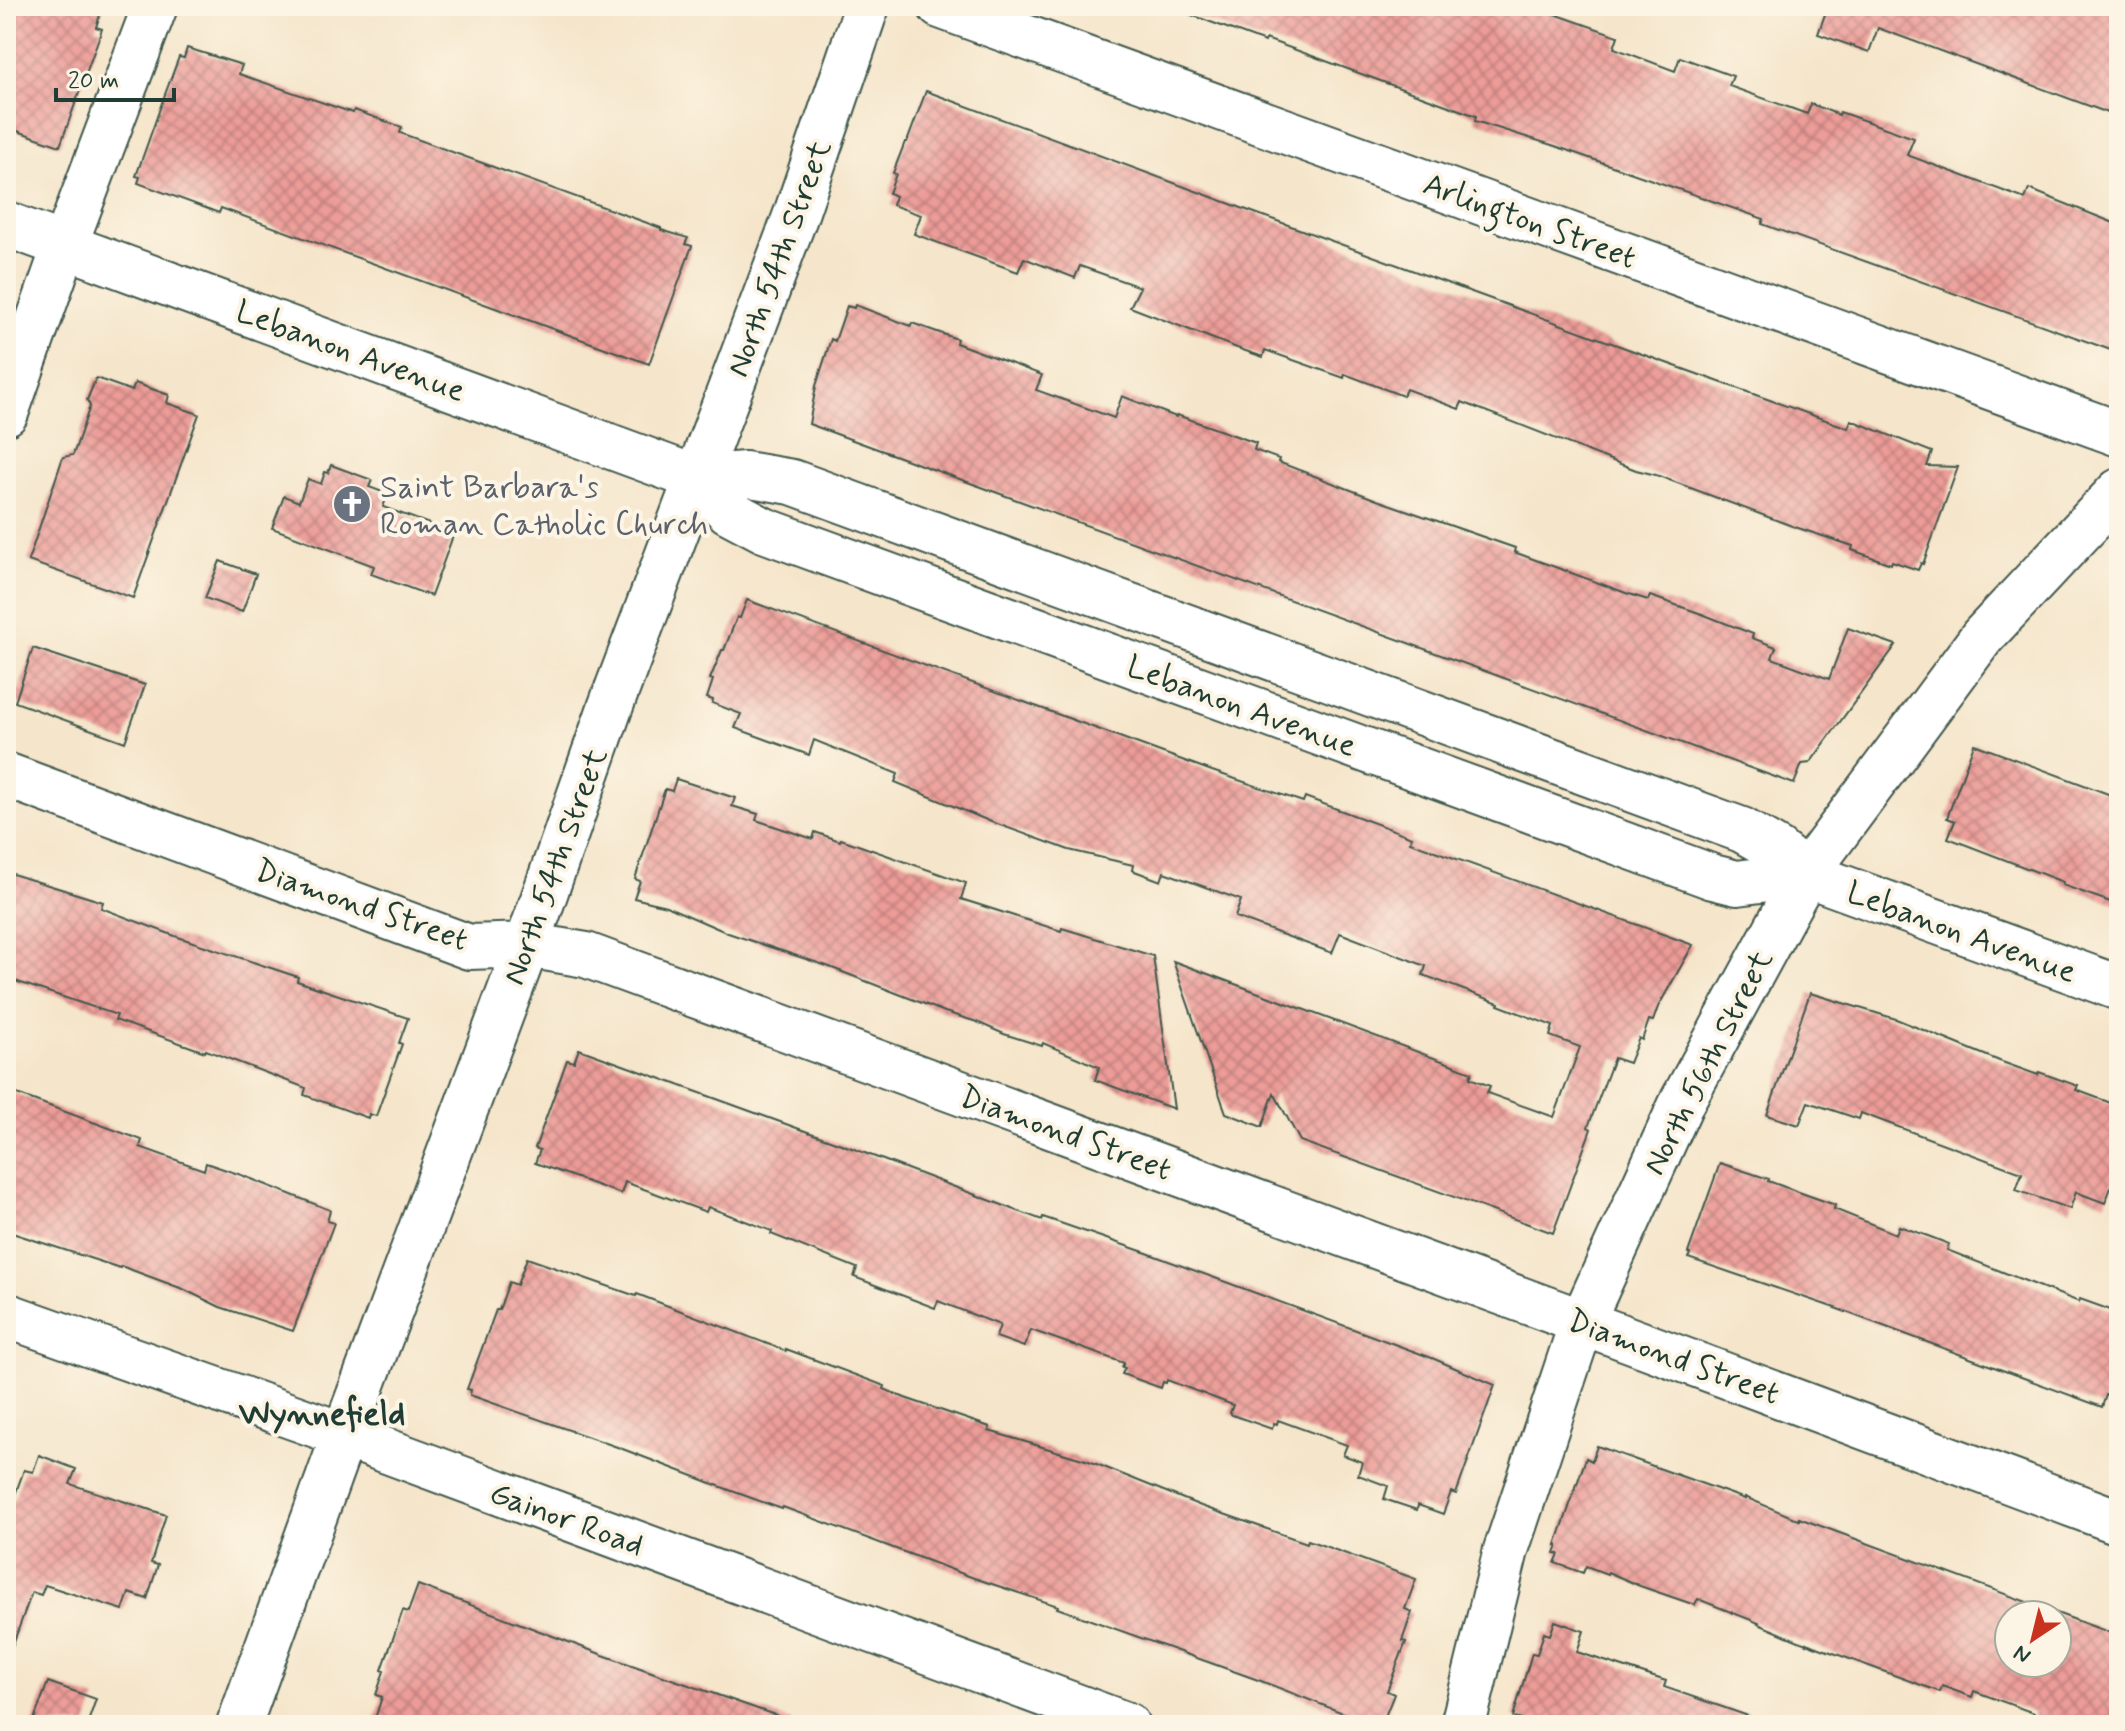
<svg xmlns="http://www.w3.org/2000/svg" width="2125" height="1731" viewBox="0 0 2125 1731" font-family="Mynerve,sans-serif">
	<defs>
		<pattern id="building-cross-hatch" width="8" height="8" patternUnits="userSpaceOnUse" patternTransform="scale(2)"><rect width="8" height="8" fill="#ed9c98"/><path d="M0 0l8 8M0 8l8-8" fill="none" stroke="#bf807d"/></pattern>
	</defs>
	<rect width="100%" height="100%" fill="#fcf5e5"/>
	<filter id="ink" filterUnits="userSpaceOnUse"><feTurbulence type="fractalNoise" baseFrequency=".0125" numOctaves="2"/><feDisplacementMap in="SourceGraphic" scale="16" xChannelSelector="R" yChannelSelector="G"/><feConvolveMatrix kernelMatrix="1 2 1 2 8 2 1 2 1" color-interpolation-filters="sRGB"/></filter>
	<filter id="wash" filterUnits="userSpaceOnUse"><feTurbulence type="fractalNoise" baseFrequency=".006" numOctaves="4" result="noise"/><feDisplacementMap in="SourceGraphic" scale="32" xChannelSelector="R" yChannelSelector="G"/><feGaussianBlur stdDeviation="1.8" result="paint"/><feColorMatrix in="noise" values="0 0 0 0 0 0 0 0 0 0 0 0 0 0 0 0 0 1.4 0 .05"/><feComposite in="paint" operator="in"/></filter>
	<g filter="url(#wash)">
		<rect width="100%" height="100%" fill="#f5e5ca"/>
		<g id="blocks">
			<!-- building -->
			<path fill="url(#building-cross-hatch)" fill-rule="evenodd" d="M 6,6 L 103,6 L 96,27 L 102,29 L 60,146 L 6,127 Z
				M 1179,6 L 1532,6 L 1618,36 L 1614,48 L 1675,71 L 1680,57 L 1733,76 L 1729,86 L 1807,114 L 1811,104 L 1839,115 L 1840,112 L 1914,138 L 1907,155 L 2025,199 L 2029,189 L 2119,225 L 2119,353 L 1762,224 L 1764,219 L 1555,146 L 1475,121 L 1476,116 L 1266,39 L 1265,42 L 1178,10 Z
				M 1828,6 L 2119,6 L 2119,117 L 1878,28 L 1869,52 L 1818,34 Z
				M 187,48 L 242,65 L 239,74 L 353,113 L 354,110 L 402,127 L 400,133 L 661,228 L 661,230 L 688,238 L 685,244 L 692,246 L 649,364 L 221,208 L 219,213 L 138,183 L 140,177 L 136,176 L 164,97 L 179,57 L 184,58 Z
				M 926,91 L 1255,213 L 1661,361 L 1848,428 L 1851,420 L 1932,452 L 1927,466 L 1958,467 L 1923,564 L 1921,563 L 1918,570 L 1892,561 L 1891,564 L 1852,550 L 1853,546 L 1792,526 L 1656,475 L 1636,470 L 1462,402 L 1459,409 L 1406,389 L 1403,396 L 1345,374 L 1344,378 L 1265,350 L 1263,357 L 1237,348 L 1130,307 L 1140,287 L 1080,266 L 1075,278 L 1024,258 L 1018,272 L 914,234 L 921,215 L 892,205 L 895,196 L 889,193 L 896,174 L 893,173 L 905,142 L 907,142 Z
				M 855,305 L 911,326 L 912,323 L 957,339 L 956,343 L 1042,375 L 1036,390 L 1114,418 L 1122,396 L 1176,417 L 1177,415 L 1256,443 L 1254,450 L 1279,459 L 1278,462 L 1377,500 L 1515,548 L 1514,552 L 1626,593 L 1648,600 L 1650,596 L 1702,614 L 1753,634 L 1752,638 L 1776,647 L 1772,658 L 1829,679 L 1848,628 L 1896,645 L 1810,763 L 1802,764 L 1794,784 L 809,424 L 816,386 L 831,339 L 835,341 L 847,306 L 854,308 Z
				M 96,378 L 132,391 L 135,383 L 169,395 L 167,403 L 199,414 L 133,598 L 28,561 L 63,457 L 73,455 L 90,406 L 87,400 Z
				M 331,465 L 372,480 L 369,487 L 388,494 L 383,507 L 454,533 L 431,596 L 371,574 L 374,566 L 272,528 L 284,496 L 299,502 L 308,479 L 321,484 L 325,472 L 328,473 Z
				M 220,561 L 256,574 L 242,612 L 205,598 Z
				M 747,600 L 1212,771 L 1303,802 L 1305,797 L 1412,837 L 1410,842 L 1693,945 L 1658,1007 L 1653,1021 L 1649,1020 L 1642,1040 L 1639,1038 L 1629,1063 L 1614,1058 L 1588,1127 L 1591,1129 L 1553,1233 L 1300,1141 L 1274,1093 L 1262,1127 L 1226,1113 L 1173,961 L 1472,1072 L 1470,1078 L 1490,1086 L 1487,1093 L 1554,1117 L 1580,1047 L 1550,1036 L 1553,1026 L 1498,1005 L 1499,1003 L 1423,975 L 1426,966 L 1340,933 L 1332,953 L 1235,917 L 1241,900 L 1164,872 L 1161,881 L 1132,870 L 1133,865 L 1069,850 L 989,821 L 895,782 L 898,774 L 814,740 L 809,755 L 735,728 L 741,714 L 712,703 L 713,700 L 707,698 L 713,680 L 710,679 L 722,650 L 724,650 L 737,617 L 740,618 Z
				M 33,648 L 145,685 L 125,742 L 15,702 Z
				M 1974,744 L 2119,798 L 2119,905 L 2062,885 L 2063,882 L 1948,838 L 1955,821 L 1947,818 Z
				M 676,779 L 735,798 L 732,806 L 758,814 L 756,820 L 813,839 L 815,832 L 840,841 L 841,839 L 966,883 L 961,899 L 1061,931 L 1062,928 L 1153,956 L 1174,1109 L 1095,1080 L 1099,1067 L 1043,1043 L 1042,1046 L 1004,1034 L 977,1022 L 945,1012 L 827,966 L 728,933 L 666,906 L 634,898 L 640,881 L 635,879 L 665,789 L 672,791 Z
				M 6,872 L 103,902 L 101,908 L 175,936 L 298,977 L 297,981 L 408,1018 L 399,1043 L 402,1044 L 376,1116 L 369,1114 L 368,1118 L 304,1095 L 306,1088 L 206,1050 L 205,1052 L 115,1020 L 117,1015 L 6,978 Z
				M 1810,993 L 1896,1019 L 2002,1062 L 2038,1075 L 2039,1072 L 2078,1086 L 2076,1090 L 2119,1106 L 2119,1167 L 2105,1203 L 2076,1192 L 2070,1209 L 2016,1190 L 2022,1173 L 1861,1113 L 1859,1119 L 1808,1102 L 1799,1125 L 1767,1115 Z
				M 579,1049 L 841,1144 L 1042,1220 L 1043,1217 L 1147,1253 L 1432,1358 L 1495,1385 L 1456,1494 L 1451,1492 L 1443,1514 L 1418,1505 L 1417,1510 L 1384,1499 L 1388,1486 L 1358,1475 L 1362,1462 L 1343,1455 L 1347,1445 L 1278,1420 L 1277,1424 L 1274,1423 L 1272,1429 L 1232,1415 L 1230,1413 L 1233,1405 L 1167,1380 L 1166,1383 L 1163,1382 L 1161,1388 L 1122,1374 L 1125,1368 L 1122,1367 L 1124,1363 L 1031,1330 L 1024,1347 L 996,1337 L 1000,1325 L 938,1301 L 935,1308 L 854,1277 L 857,1268 L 771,1234 L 772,1231 L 708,1207 L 706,1212 L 625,1182 L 621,1194 L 535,1163 L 540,1150 L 535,1148 L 567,1060 L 574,1062 Z
				M 6,1090 L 142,1140 L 140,1147 L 204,1170 L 206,1163 L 244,1176 L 330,1210 L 327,1221 L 334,1223 L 293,1331 L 220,1307 L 183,1289 L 121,1266 L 120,1268 L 6,1231 Z
				M 1720,1163 L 1769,1179 L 1768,1181 L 1835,1205 L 1834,1209 L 1896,1234 L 1899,1226 L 1928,1236 L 1949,1244 L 1947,1250 L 2079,1302 L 2080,1299 L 2119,1313 L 2119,1399 L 2106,1395 L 2102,1407 L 1835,1308 L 1688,1258 L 1690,1254 L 1688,1253 Z
				M 527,1258 L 636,1296 L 637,1294 L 786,1351 L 786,1349 L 885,1386 L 884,1389 L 905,1398 L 990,1427 L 989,1431 L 1089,1461 L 1201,1506 L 1307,1543 L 1308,1540 L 1416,1579 L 1405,1609 L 1412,1612 L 1402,1641 L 1406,1642 L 1387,1691 L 1394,1694 L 1382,1724 L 1372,1720 L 1371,1724 L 1261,1681 L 1057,1608 L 1058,1606 L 974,1578 L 783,1507 L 782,1509 L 732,1491 L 620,1448 L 470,1395 L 471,1390 L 467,1389 L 496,1310 L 499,1310 L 509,1282 L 517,1285 Z
				M 1597,1446 L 1745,1499 L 1745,1497 L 1799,1520 L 1799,1518 L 2119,1636 L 2119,1725 L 2030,1725 L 2034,1713 L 1974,1691 L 1972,1697 L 1942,1686 L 1940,1692 L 1806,1643 L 1806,1644 L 1758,1624 L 1759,1623 L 1698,1599 L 1695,1605 L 1640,1586 L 1608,1572 L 1607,1574 L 1586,1566 L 1583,1573 L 1555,1563 L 1559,1554 L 1555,1553 L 1558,1545 L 1556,1545 L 1586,1458 L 1592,1461 ZM 2009,1615 L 2057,1615 L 2057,1663 L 2009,1663 Z
				M 39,1455 L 76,1469 L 70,1484 L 166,1515 L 151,1563 L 158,1565 L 147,1599 L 129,1593 L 123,1610 L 45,1585 L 41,1595 L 32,1592 L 10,1652 L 6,1651 L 6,1520 L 24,1470 L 33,1472 Z
				M 418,1585 L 603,1655 L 792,1721 L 791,1725 L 373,1725 L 382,1697 L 376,1695 L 384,1671 L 382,1670 L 403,1610 L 408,1612 Z
				M 1555,1621 L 1584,1631 L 1577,1652 L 1666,1681 L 1664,1687 L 1760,1720 L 1760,1725 L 1535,1725 L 1513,1717 L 1532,1653 L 1537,1654 L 1544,1633 L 1550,1635 Z
				M 48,1682 L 96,1699 L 87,1725 L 32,1725 Z"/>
		</g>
	</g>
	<g filter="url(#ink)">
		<use href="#blocks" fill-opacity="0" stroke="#3f564a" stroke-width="2"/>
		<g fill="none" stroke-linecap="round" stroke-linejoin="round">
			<!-- minor casing -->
			<g stroke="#3f564a" stroke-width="48">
				<path id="minor" d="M 940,6 L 2119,434
					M 6,224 L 696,478 L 745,474 L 792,482 L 1742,830 L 1777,850 L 1806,874 L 2119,988
					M 6,413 L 65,245 L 155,6
					M 696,478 L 728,511 L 764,530 L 1713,877 L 1737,883 L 1806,874
					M 6,775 L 469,947 L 527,945 L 586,955 L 1582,1322 L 2119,1522
					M 6,1315 L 344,1435 L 1127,1725
					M 239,1725 L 344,1435 L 527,945 L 610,708 L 795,217 L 867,6
					M 1463,1725 L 1506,1550 L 1582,1322 L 1683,1100 L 1806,874 L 1982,637 L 2119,491"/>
			</g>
			<!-- minor -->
			<use href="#minor" stroke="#fff" stroke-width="44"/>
		</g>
	</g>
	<!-- icons -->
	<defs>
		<g id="church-disc" transform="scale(2)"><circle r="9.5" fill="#6b7280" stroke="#fcf5e5"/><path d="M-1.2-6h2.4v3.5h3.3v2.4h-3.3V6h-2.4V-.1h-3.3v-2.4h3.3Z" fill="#fff"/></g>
	</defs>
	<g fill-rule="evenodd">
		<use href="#church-disc" x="352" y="504"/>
	</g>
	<g text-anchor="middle" stroke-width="8" stroke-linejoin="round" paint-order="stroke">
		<!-- street labels -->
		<g font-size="32" fill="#1f3d34" stroke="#fcf5e5">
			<text transform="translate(1530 220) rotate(20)" y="11">Arlington Street</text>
			<text transform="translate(778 258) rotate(-70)" y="11">North 54th Street</text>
			<text transform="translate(351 350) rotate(20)" y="11">Lebanon Avenue</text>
			<text transform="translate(1242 705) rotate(20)" y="11">Lebanon Avenue</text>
			<text transform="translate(554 866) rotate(-70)" y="11">North 54th Street</text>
			<text transform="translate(362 904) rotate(19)" y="11">Diamond Street</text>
			<text transform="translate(1962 931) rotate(20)" y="11">Lebanon Avenue</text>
			<text transform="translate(1707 1062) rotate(-63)" y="11">North 56th Street</text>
			<text transform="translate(1066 1132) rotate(20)" y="11">Diamond Street</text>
			<text transform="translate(1674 1356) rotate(20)" y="11">Diamond Street</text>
			<text transform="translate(567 1518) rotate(20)" y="11">Gainor Road</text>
		</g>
		<!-- worship labels -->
		<g font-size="32" fill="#5b616d" stroke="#fcf5e5" text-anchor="start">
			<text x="380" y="497">Saint Barbara's<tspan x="380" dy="37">Roman Catholic Church</tspan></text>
		</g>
		<!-- neighbourhood labels -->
		<g font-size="34" font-weight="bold" fill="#1f3d34" stroke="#fcf5e5">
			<text x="322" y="1424">Wynnefield</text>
		</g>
	</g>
	<!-- margin -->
	<rect width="2125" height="1731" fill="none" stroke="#fcf5e5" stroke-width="32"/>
	<!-- north arrow -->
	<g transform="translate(2033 1639) rotate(215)"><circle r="38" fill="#fcf5e5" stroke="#a4ab9e" stroke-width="2"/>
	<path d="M0-6L14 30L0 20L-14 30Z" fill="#c8321e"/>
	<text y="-12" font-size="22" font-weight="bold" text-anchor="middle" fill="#1f3d34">N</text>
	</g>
	<!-- scale -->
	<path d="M56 88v12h118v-12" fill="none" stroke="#1f3d34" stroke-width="4"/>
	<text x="68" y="88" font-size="24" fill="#1f3d34" stroke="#fcf5e5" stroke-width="6" paint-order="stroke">20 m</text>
</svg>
